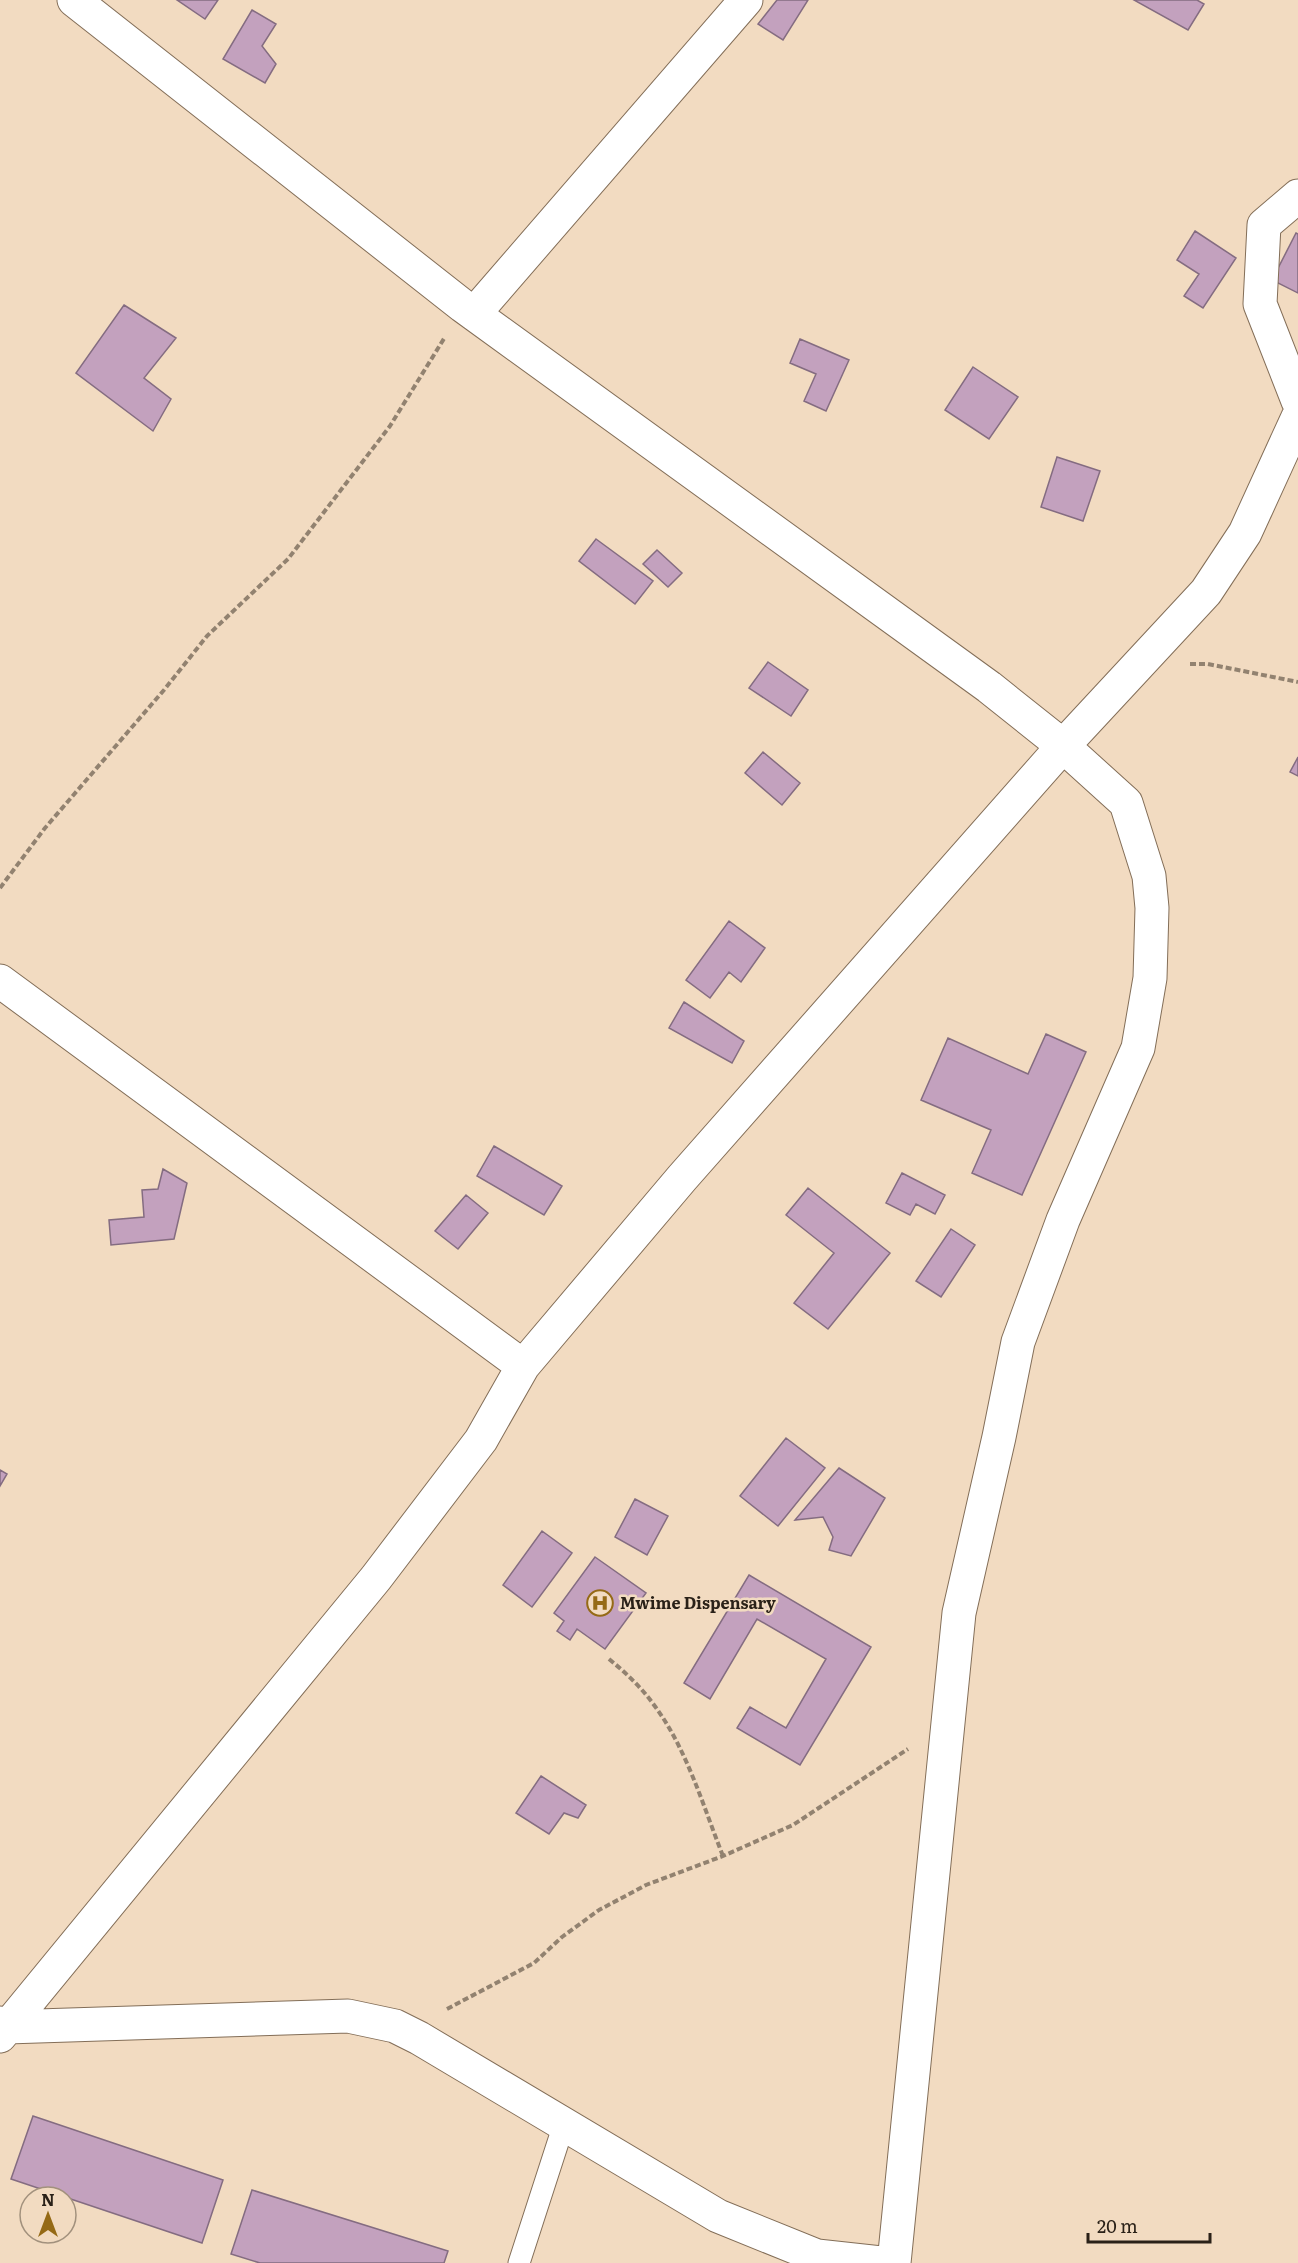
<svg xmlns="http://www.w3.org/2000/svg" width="1298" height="2263" viewBox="0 0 1298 2263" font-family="Literata,serif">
	<rect width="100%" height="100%" fill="#f2dbc1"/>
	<!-- building -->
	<path fill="#c3a1be" stroke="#846c81" stroke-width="1.5" d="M 177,0 L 218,0 L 205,19 Z
		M 777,0 L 808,0 L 783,40 L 758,24 Z
		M 1134,0 L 1197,0 L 1204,4 L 1188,30 Z
		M 252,10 L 276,24 L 262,46 L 276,64 L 265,83 L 223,59 Z
		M 1195,231 L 1236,258 L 1203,308 L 1184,296 L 1199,274 L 1177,260 Z
		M 1296,233 L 1298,234 L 1298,293 L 1272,280 Z
		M 124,305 L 176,338 L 144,378 L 171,399 L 153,431 L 76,373 Z
		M 800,339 L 849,360 L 826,411 L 804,401 L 816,374 L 790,363 Z
		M 973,367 L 1018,397 L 989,439 L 945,410 Z
		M 1057,457 L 1100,471 L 1083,521 L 1041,507 Z
		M 596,539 L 653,581 L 635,604 L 579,561 Z
		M 657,550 L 682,573 L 668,587 L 643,564 Z
		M 768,662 L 808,690 L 791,716 L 749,688 Z
		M 763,752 L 800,783 L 782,805 L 745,773 Z
		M 1298,757 L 1298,776 L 1290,772 Z
		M 729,921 L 765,948 L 741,982 L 729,972 L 710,998 L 686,980 Z
		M 684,1002 L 744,1041 L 732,1063 L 669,1028 Z
		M 1046,1034 L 1086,1052 L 1022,1195 L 972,1173 L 991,1130 L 921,1100 L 948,1038 L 1028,1074 Z
		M 494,1146 L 562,1186 L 544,1215 L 477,1176 Z
		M 163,1169 L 187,1183 L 174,1239 L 111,1245 L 109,1220 L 144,1217 L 142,1190 L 158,1189 Z
		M 902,1173 L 945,1195 L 935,1214 L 916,1204 L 910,1215 L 886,1203 Z
		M 808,1188 L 890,1253 L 828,1329 L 794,1303 L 834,1253 L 786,1215 Z
		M 466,1195 L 488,1213 L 458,1249 L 435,1231 Z
		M 951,1229 L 975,1245 L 941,1297 L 916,1281 Z
		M 786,1438 L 825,1468 L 778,1526 L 740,1496 Z
		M 839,1468 L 885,1498 L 851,1556 L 829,1550 L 833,1537 L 823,1517 L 795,1520 Z
		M 0,1470 L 7,1474 L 0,1486 Z
		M 635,1499 L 668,1516 L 647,1555 L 615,1537 Z
		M 542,1531 L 572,1553 L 532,1607 L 503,1585 Z
		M 595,1557 L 646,1593 L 605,1649 L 577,1629 L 570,1640 L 557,1631 L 564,1621 L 554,1613 Z
		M 749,1575 L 871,1647 L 800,1765 L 737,1728 L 750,1707 L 786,1728 L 826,1659 L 757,1619 L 710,1699 L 684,1683 Z
		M 541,1776 L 586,1805 L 578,1818 L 564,1813 L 549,1834 L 516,1813 Z
		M 33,2116 L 223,2180 L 202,2243 L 11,2179 Z
		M 252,2190 L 448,2251 L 444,2263 L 260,2263 L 231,2254 Z"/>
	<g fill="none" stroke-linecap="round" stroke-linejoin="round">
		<!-- lane casing -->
		<g stroke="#836e58" stroke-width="23">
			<path id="lane" d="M 519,2263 L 564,2124"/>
		</g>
		<!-- street casing -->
		<g stroke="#836e58" stroke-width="35">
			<path id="street" d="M 74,0 L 463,306 L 989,687 L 1063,746 L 1126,803 L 1149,876 L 1152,908 L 1150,978 L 1138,1048 L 1063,1220 L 1018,1342 L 999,1437 L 959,1613 L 894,2263
				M 1298,196 L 1264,225 L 1260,304 L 1298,401
				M 474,314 L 746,0
				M 0,981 L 523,1366
				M 0,2023 L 7,2027 L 348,2016 L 395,2026 L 419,2038 L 718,2216 L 817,2256 L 881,2263
				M 0,2036 L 376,1578 L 481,1440 L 523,1366 L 682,1178 L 1063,746 L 1206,592 L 1245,533 L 1298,417"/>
		</g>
		<!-- path -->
		<path stroke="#928270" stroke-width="4" stroke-dasharray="6 3" stroke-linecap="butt" d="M 1190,664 L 1208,664 L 1298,682
			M 0,888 L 45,828 L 164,690 L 207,636 L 288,559 L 390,426 L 445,337
			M 609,1659 C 626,1673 641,1687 654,1705 C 687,1749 703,1806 723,1856
			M 447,2009 L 534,1963 L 562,1937 L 599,1910 L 646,1885 L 723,1856 L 793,1825 L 908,1749"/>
		<!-- lane -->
		<use href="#lane" stroke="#fff" stroke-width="21"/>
		<!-- street -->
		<use href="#street" stroke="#fff" stroke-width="33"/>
	</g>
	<!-- icons -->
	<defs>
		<g id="hospital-ring" transform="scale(1.35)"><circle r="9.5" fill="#f2dbc1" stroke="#956a16" stroke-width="1.5"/><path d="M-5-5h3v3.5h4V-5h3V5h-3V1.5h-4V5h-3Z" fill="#956a16"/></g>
	</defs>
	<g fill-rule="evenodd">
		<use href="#hospital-ring" x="600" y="1603"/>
	</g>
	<g text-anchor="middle" stroke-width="5" stroke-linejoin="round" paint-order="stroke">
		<!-- poi labels -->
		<g font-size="16" font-weight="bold" fill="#2a2118" stroke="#f2dbc1" text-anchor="start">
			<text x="620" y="1609">Mwime Dispensary</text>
		</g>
	</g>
	<!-- north arrow -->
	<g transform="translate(48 2215)"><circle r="28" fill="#f2dbc1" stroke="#a2917d" stroke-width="1.5"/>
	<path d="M0-4.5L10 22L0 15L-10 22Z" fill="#956a16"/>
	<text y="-9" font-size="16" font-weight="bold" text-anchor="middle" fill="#2a2118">N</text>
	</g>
	<!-- scale -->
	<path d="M1088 2233v9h122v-9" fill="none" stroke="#2a2118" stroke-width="3"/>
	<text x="1097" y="2233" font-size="18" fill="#2a2118" stroke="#f2dbc1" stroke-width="4.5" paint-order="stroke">20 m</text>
</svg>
